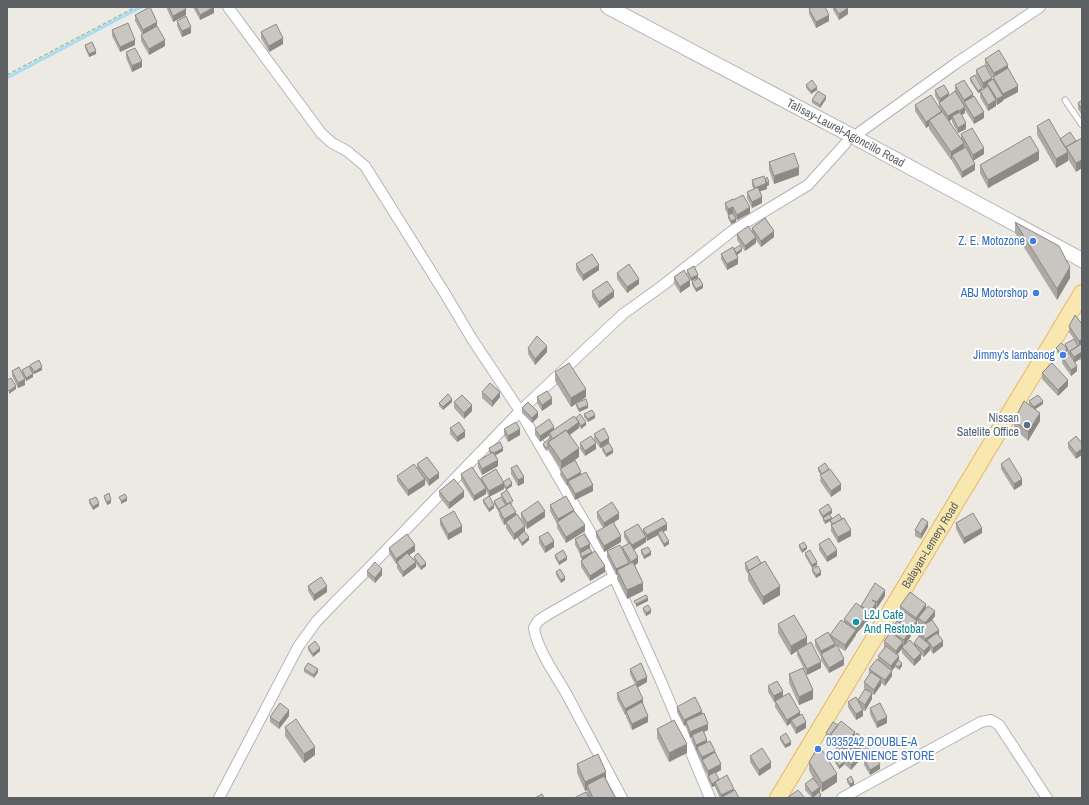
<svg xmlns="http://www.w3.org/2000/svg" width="1089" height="805" viewBox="0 0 1089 805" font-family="'Archivo Narrow',sans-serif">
	<rect width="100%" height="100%" fill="#edeae4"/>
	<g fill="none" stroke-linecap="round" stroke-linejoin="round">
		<!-- stream -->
		<path stroke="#a9dbf7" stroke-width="3" d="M 7,78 L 141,7"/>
		<!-- lane casing -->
		<g stroke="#b1b4b8" stroke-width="7">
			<path id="lane" d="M 1065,100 L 1082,125"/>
		</g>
		<!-- street casing -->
		<g stroke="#b1b4b8" stroke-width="12">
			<path id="street" d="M 228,7 L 321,133 L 332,143 L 347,151 L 365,166 L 444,292 L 472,339 L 520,411 L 607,561 L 661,681 L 710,798
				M 860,132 L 955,64 L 1040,7
				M 615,576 L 547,615 L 538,621 L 534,628 C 537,649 555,674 566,693 C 585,728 603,763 622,798
				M 219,798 L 298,647 L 316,622 L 337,600 L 367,570 L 520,411 L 623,314 L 662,286 L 732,231 L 808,185 L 845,144
				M 842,798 L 981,722 L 991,720 L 999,725 L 1047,798"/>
		</g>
		<!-- secondary casing -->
		<g stroke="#b0b4b8" stroke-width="16">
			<g id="secondary">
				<path id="s1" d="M 608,7 L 854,137 L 1082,260"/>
			</g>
		</g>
		<!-- primary casing -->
		<g stroke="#e5b865" stroke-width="18">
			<g id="primary">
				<path id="s2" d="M 778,798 L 1082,293"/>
			</g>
		</g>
		<!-- path -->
		<path stroke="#9cc3a4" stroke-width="1.5" stroke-dasharray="4 2" stroke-linecap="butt" d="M 7,75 L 136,7"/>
		<!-- lane -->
		<use href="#lane" stroke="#fff" stroke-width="5"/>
		<!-- street -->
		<use href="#street" stroke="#fff" stroke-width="10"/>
		<!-- secondary -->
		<use href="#secondary" stroke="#fff" stroke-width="14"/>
		<!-- primary -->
		<use href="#primary" stroke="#f8e7ae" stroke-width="16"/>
	</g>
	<!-- wall -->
	<path fill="#ada9a5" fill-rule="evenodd" d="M 167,7 L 185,7 L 186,15 L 173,22 L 167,9 Z
		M 193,7 L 214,7 L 214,13 L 200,20 Z
		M 833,7 L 847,7 L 848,14 L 839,20 L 833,10 Z
		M 809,9 L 829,21 L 816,28 L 809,14 Z
		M 135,15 L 157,26 L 165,46 L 149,55 L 141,41 L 141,35 L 142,34 L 135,21 Z
		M 177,21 L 191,33 L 182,37 L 177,26 Z
		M 112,30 L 135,45 L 120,52 L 112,36 Z
		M 261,32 L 283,44 L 269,52 L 261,38 Z
		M 85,45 L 96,54 L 89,57 L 85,48 Z
		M 126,52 L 142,67 L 132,72 L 126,58 Z
		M 985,59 L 1018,92 L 1003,100 L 1003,101 L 997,105 L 996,103 L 996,106 L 988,111 L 980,97 L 980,92 L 978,93 L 970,81 L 970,78 L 982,90 L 987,87 L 987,86 L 983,89 L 976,75 L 976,70 L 992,80 L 993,79 L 993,78 L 985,64 Z
		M 806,85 L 817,90 L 811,94 L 806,88 Z
		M 955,85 L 973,96 L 984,118 L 974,124 L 965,110 L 965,113 L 961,115 L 966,129 L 958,133 L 952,122 L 952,119 L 949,121 L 961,139 L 961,134 L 984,154 L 973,160 L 975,170 L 962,178 L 952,161 L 952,159 L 951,160 L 929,129 L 929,126 L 926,128 L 915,111 L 915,105 L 939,108 L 939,103 L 935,96 L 935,90 L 949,96 L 955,92 Z
		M 826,99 L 820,108 L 812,103 L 812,100 Z
		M 1082,100 L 1082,115 L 1078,109 L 1078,103 Z
		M 1037,126 L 1060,139 L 1076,141 L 1076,172 L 1068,159 L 1068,161 L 1056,168 L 1037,135 Z
		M 1039,160 L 988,188 L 980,173 L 980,165 Z
		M 769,162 L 799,175 L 774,184 L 769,170 Z
		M 765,179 L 769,185 L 767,186 L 767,189 L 760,191 L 762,203 L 752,208 L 747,198 L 747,192 L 754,189 L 752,186 L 752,180 Z
		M 733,200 L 750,213 L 737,220 L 736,219 L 736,222 L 731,224 L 728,218 L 728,215 L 725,209 L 725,203 Z
		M 1015,222 L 1070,278 L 1057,300 L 1015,233 Z
		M 752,228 L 774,237 L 761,247 L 756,240 L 756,243 L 745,251 L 737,240 L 737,234 L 752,231 Z
		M 734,249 L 742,251 L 737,255 L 738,264 L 727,270 L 721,259 L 721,254 Z
		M 576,264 L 599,270 L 583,281 L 576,270 Z
		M 687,270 L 698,278 L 691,281 L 687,273 Z
		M 617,273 L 639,284 L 627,293 L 617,279 Z
		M 674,277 L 690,286 L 680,293 L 674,283 Z
		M 692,282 L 703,288 L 696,292 L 692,285 Z
		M 592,291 L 614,297 L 599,308 L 592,297 Z
		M 1082,324 L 1082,363 L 1080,359 L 1075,362 L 1077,371 L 1071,376 L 1062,363 L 1062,357 L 1056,351 L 1056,348 L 1065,347 L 1065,344 L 1078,346 L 1079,346 L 1069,332 L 1069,326 ZM 1067,351 L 1068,353 L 1065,356 Z
		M 528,348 L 547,352 L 535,365 L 528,354 Z
		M 30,365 L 42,370 L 34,374 L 33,374 L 33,377 L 26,381 L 22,372 L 22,370 L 30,368 Z
		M 12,371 L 25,385 L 18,388 L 12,376 Z
		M 555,372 L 586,397 L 579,402 L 588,408 L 579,412 L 576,406 L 576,404 L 571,407 L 555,381 Z
		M 1042,373 L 1068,386 L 1058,396 L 1042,379 Z
		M 482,392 L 500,397 L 492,407 L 482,398 Z
		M 537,397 L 552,404 L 542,411 L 537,403 Z
		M 1029,401 L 1043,404 L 1035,409 L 1040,421 L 1028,441 L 1014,428 L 1014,420 L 1031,406 L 1029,404 Z
		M 452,402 L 443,410 L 439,406 L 439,403 Z
		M 454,402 L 472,411 L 464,419 L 454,408 Z
		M 522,408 L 538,417 L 532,423 L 522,413 Z
		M 584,414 L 595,418 L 588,422 L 584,417 Z
		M 576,418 L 586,425 L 581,429 L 579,426 L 579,428 L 570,435 L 579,457 L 566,466 L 581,474 L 593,491 L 575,500 L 568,487 L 568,485 L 567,486 L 560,475 L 561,469 L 548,450 L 546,451 L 543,446 L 543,444 L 549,439 L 549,436 L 540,442 L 535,435 L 535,429 L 554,430 Z
		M 450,428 L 465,437 L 457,442 L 450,434 Z
		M 504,429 L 520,435 L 508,442 L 504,435 Z
		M 594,434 L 609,443 L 613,453 L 606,457 L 602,450 L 602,447 L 600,448 L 594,439 Z
		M 1076,436 L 1076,459 L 1068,448 L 1068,443 Z
		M 580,443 L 596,449 L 585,456 L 580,449 Z
		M 489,448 L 503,451 L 495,456 L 498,466 L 482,475 L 478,467 L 478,461 L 490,454 L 489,451 Z
		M 417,464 L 439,478 L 429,486 L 425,480 L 425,485 L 408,496 L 397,481 L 397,476 L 417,468 Z
		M 1001,464 L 1022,485 L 1014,490 L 1001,469 Z
		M 511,468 L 524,483 L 518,486 L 511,474 Z
		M 818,468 L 841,490 L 831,497 L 820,481 L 821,475 L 818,471 Z
		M 461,474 L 481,482 L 481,478 L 503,482 L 512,486 L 506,490 L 504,487 L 504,489 L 489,497 L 494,508 L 489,512 L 483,503 L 483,500 L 489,496 L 486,491 L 486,494 L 474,501 L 461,480 Z
		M 439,491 L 464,497 L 449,509 L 439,496 Z
		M 501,494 L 513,504 L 511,505 L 516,515 L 525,532 L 529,540 L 522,546 L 518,539 L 518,537 L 514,540 L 506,528 L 506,524 L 504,525 L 499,515 L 499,513 L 494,504 L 494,501 L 503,499 L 501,496 Z
		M 104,496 L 111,503 L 107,505 L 104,498 Z
		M 89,500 L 99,506 L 93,510 L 89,503 Z
		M 550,505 L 574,511 L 585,531 L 566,543 L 557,528 L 557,524 L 550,511 Z
		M 819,510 L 832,513 L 830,515 L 832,519 L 851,536 L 838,543 L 831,531 L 831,525 L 830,521 L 825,524 L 823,521 L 823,519 L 819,512 Z
		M 597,512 L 619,519 L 614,522 L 621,542 L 604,552 L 596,537 L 596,532 L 603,528 L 597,518 Z
		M 521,513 L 545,517 L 527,529 L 521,519 Z
		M 440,519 L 462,532 L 448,540 L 440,525 Z
		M 956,523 L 982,533 L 964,544 L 956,529 Z
		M 928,527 L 921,539 L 915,536 L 915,530 Z
		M 643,529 L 667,530 L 663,532 L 669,544 L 664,547 L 658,536 L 658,535 L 647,541 L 646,539 L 646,542 L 634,550 L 638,563 L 635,565 L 643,591 L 627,599 L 617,579 L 617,575 L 616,575 L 607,557 L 607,551 L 622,550 L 622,547 L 628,544 L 624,537 L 624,532 L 643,533 Z
		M 539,537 L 554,547 L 545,553 L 539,543 Z
		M 575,539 L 590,548 L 592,554 L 605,572 L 590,581 L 581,567 L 581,561 L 582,560 L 580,556 L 580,554 L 575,545 Z
		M 819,544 L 837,556 L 827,562 L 819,550 Z
		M 799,545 L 807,549 L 802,553 L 799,548 Z
		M 389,548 L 415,551 L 409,555 L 414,559 L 414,557 L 426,566 L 421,570 L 416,564 L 416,567 L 403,577 L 397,568 L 397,564 L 396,564 L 389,553 Z
		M 641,550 L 651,555 L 644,559 L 641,553 Z
		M 805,553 L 817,565 L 812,568 L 805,556 Z
		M 555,555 L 567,560 L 559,565 L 555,558 Z
		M 745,563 L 761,563 L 780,595 L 763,605 L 748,580 L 748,574 L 745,569 Z
		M 812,569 L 821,575 L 816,578 L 812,572 Z
		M 367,571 L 382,575 L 375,583 L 367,576 Z
		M 556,572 L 565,580 L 561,583 L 556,575 Z
		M 308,586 L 327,592 L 314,601 L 308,591 Z
		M 885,596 L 870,618 L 869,617 L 869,619 L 856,634 L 856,635 L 845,651 L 834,644 L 835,647 L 844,665 L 829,673 L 821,660 L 821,657 L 815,646 L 815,640 L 830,637 L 830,635 L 844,622 L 844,619 L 861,607 L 861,606 Z
		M 900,606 L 926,608 L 935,616 L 932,620 L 939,636 L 943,646 L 933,654 L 930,649 L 930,650 L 924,657 L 921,655 L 921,659 L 914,666 L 902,653 L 902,648 L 897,654 L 899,661 L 902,666 L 899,670 L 895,667 L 892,670 L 892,676 L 885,686 L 881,683 L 881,685 L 874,695 L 872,694 L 872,699 L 865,711 L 863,710 L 863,716 L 856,720 L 848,707 L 848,702 L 858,701 L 865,689 L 864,688 L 864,682 L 869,674 L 869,669 L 878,660 L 878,656 L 885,648 L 884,647 L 884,641 L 890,633 L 890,631 L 899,622 L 899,620 L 903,614 L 900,612 ZM 918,620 L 918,624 L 922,626 L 918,628 L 918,634 L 920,637 L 914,643 L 914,645 L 904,646 L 911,636 L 911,634 L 917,627 L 917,622 Z
		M 643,608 L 651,613 L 646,616 L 643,611 Z
		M 778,624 L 807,644 L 821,668 L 807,675 L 797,655 L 797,651 L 791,655 L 778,633 Z
		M 308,647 L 320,651 L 313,657 L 308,650 Z
		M 304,669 L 318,672 L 314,678 L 304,672 Z
		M 630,669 L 647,682 L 637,687 L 648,722 L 632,730 L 626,717 L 626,714 L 625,715 L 617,699 L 617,693 L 635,684 L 630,674 Z
		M 789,674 L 813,699 L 799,705 L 789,683 Z
		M 768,686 L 783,696 L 800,714 L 806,728 L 796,734 L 791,725 L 791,723 L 787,726 L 775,707 L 775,702 L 774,702 L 768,692 Z
		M 677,707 L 702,714 L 708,730 L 703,732 L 707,742 L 715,752 L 721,770 L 716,773 L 719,779 L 734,789 L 720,798 L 715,787 L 715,786 L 712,787 L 708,779 L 708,776 L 702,765 L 702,763 L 697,753 L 697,750 L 696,751 L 692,741 L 692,737 L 690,738 L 686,725 L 684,726 L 677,712 Z
		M 870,708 L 887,723 L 877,728 L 870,714 Z
		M 289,716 L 279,729 L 270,722 L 270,717 Z
		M 838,725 L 855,735 L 864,744 L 860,750 L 870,753 L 868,756 L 880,769 L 870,775 L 864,765 L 864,761 L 859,758 L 859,761 L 851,770 L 844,764 L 844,765 L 839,769 L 834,761 L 834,758 L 843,761 L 843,757 L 849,750 L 849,747 L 843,754 L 828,743 L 828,738 L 826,736 L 826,733 Z
		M 285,727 L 315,755 L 304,763 L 285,736 Z
		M 657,729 L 687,753 L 669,762 L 657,738 Z
		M 780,737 L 791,745 L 785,748 L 780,740 Z
		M 750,756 L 771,768 L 759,776 L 750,762 Z
		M 809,762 L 837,782 L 822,792 L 820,789 L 820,793 L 821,795 L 821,798 L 812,798 L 805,790 L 805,784 L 813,778 L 809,770 Z
		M 577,764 L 606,781 L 615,798 L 589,798 L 587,794 L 587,790 L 585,791 L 577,773 Z
		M 847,779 L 854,785 L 850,787 L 847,782 Z"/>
	<!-- shaded-wall -->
	<path fill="#8d8a86" d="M 214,7 L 214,13 L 200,20 L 200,15 Z
		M 848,8 L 848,14 L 839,20 L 839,14 Z
		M 186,9 L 186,15 L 173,22 L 173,16 Z
		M 829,15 L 829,21 L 816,28 L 816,22 Z
		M 157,22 L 157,27 L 143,35 L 143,30 Z
		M 191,27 L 191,33 L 182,37 L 182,31 Z
		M 283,38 L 283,44 L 269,52 L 269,46 Z
		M 135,40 L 135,45 L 120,52 L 120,47 Z
		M 165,40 L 165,46 L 149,55 L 149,49 Z
		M 96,51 L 96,54 L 89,57 L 89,54 Z
		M 142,61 L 142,67 L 132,72 L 132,66 Z
		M 1008,65 L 1008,71 L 994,79 L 994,73 Z
		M 992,78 L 992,84 L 987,83 L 987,86 L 983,89 L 983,83 Z
		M 1018,86 L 1018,92 L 1003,100 L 1003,101 L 997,105 L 997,99 L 1003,96 L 1003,94 Z
		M 817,87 L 817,90 L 811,94 L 811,91 Z
		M 982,88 L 982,91 L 978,93 L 978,91 Z
		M 949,93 L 949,99 L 940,104 L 940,99 Z
		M 973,94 L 973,100 L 964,103 L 964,100 Z
		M 826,96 L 826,99 L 820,108 L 820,105 Z
		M 996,100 L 996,106 L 988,111 L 988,105 Z
		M 965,107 L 965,113 L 959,117 L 959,111 Z
		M 958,110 L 958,116 L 952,116 L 952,119 L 948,122 L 948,116 Z
		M 984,112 L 984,118 L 974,124 L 974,118 Z
		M 929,120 L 929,126 L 926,128 L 926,122 Z
		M 966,123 L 966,129 L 958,133 L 958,128 Z
		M 964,143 L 964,151 L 952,155 L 952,159 L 951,160 L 951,152 Z
		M 984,148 L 984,154 L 973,161 L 973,155 Z
		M 1066,148 L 1066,153 L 1068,152 L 1068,161 L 1056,168 L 1056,159 Z
		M 1039,151 L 1039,160 L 988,188 L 988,180 Z
		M 1082,160 L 1082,168 L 1076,172 L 1076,163 Z
		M 975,164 L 975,170 L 962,178 L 962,172 Z
		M 799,167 L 799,175 L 774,184 L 774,176 Z
		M 769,182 L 769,185 L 767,186 L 767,189 L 755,193 L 755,188 Z
		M 762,197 L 762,203 L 752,208 L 752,202 Z
		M 733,207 L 733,213 L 728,215 L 728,209 Z
		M 750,207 L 750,213 L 737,220 L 737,215 Z
		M 736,219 L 736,222 L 731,224 L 731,221 Z
		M 774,231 L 774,237 L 761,247 L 761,241 Z
		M 756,237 L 756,243 L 745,251 L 745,246 Z
		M 742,249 L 742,251 L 736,256 L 736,253 Z
		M 738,258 L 738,264 L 727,270 L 727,264 Z
		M 599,265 L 599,270 L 583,281 L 583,275 Z
		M 1070,267 L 1070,278 L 1057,300 L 1057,289 Z
		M 698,275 L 698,278 L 691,281 L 691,278 Z
		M 639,279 L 639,284 L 627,293 L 627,287 Z
		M 690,280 L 690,286 L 680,293 L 680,287 Z
		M 703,285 L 703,288 L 696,292 L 696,289 Z
		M 614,291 L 614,297 L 599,308 L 599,302 Z
		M 1082,339 L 1082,342 L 1081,341 L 1081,345 L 1079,346 L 1079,341 Z
		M 547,346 L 547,352 L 535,365 L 535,359 Z
		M 1067,348 L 1067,351 L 1063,359 L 1063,356 Z
		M 1082,352 L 1082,358 L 1080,357 L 1080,359 L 1074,363 L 1074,357 Z
		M 1077,366 L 1077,371 L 1071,376 L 1071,370 Z
		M 42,367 L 42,370 L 34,374 L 34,372 Z
		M 33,374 L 33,377 L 26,381 L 26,378 Z
		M 25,379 L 25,385 L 18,388 L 18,383 Z
		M 1068,380 L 1068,386 L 1058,396 L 1058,390 Z
		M 16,386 L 16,389 L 9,394 L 9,391 Z
		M 586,389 L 586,397 L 571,407 L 571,398 Z
		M 500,392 L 500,397 L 492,407 L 492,401 Z
		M 552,398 L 552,404 L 542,411 L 542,405 Z
		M 452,399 L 452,402 L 443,410 L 443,407 Z
		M 1043,401 L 1043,404 L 1034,410 L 1034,407 Z
		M 472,405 L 472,411 L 464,419 L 464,413 Z
		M 588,405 L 588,408 L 579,412 L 579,409 Z
		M 538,412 L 538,417 L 532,423 L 532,418 Z
		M 1040,413 L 1040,421 L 1028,441 L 1028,432 Z
		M 595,415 L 595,418 L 588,422 L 588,419 Z
		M 579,422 L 579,428 L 554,446 L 554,440 Z
		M 586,422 L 586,425 L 581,429 L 581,426 Z
		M 554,427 L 554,432 L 549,433 L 549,435 L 540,442 L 540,436 Z
		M 520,429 L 520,435 L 508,442 L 508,436 Z
		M 465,431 L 465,437 L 457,442 L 457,437 Z
		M 609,438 L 609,443 L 600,448 L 600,443 Z
		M 596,443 L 596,449 L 585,456 L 585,451 Z
		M 503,448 L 503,451 L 492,457 L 492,454 Z
		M 579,448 L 579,457 L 561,469 L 561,461 Z
		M 1082,449 L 1082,455 L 1076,459 L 1076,453 Z
		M 613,450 L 613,453 L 606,457 L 606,454 Z
		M 498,460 L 498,466 L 482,475 L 482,469 Z
		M 581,472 L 581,477 L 568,481 L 568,485 L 567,486 L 567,480 Z
		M 439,473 L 439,478 L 429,486 L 429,480 Z
		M 524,477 L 524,483 L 518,486 L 518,480 Z
		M 425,479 L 425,485 L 408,496 L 408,490 Z
		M 1022,479 L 1022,485 L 1014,490 L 1014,484 Z
		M 504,483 L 504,489 L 489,497 L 489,491 Z
		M 512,483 L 512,486 L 506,490 L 506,488 Z
		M 841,484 L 841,490 L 831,497 L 831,491 Z
		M 593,485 L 593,491 L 575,500 L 575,494 Z
		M 486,488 L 486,494 L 474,501 L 474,496 Z
		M 464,491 L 464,497 L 449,509 L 449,503 Z
		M 127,498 L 127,501 L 121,504 L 121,501 Z
		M 111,500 L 111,503 L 107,505 L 107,502 Z
		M 99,503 L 99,506 L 93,510 L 93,507 Z
		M 494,505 L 494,508 L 489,512 L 489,509 Z
		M 574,510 L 574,516 L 558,523 L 558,519 Z
		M 832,510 L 832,513 L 823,519 L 823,516 Z
		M 545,511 L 545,517 L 527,529 L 527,523 Z
		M 516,512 L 516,518 L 506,522 L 506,524 L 504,525 L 504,519 Z
		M 619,513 L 619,519 L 604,529 L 604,523 Z
		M 832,518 L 832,521 L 830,520 L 830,521 L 825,524 L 825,521 Z
		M 928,522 L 928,527 L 921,539 L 921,534 Z
		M 667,524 L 667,530 L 658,534 L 658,533 L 658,535 L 647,541 L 647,535 Z
		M 585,525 L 585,531 L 566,543 L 566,537 Z
		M 462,526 L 462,532 L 448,540 L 448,534 Z
		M 525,526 L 525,532 L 514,540 L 514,534 Z
		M 982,528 L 982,533 L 964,544 L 964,538 Z
		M 851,530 L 851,536 L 838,543 L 838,537 Z
		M 621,536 L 621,542 L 604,552 L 604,546 Z
		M 529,537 L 529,540 L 522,546 L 522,543 Z
		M 646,537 L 646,542 L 632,551 L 632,545 Z
		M 554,541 L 554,547 L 545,553 L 545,547 Z
		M 669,541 L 669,544 L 664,547 L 664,544 Z
		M 590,544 L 590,550 L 580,553 L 580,549 Z
		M 415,545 L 415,551 L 398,563 L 397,562 L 396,564 L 396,559 Z
		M 807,547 L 807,549 L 802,553 L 802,550 Z
		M 837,550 L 837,556 L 827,562 L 827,557 Z
		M 592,552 L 592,555 L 582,560 L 582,557 Z
		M 651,552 L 651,555 L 644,559 L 644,556 Z
		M 567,557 L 567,560 L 559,565 L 559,562 Z
		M 638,557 L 638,563 L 631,568 L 631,562 Z
		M 416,562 L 416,567 L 403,577 L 403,572 Z
		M 817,562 L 817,565 L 812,568 L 812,565 Z
		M 426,563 L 426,566 L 421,570 L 421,567 Z
		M 629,563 L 629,569 L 617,570 L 617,575 L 616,575 L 616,569 Z
		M 605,566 L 605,572 L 590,581 L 590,576 Z
		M 382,569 L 382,575 L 375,583 L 375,578 Z
		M 821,572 L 821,575 L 816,578 L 816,575 Z
		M 565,577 L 565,580 L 561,583 L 561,580 Z
		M 643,583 L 643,591 L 627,599 L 627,590 Z
		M 327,586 L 327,592 L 314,601 L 314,595 Z
		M 780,586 L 780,595 L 763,605 L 763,597 Z
		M 885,590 L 885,596 L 877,608 L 877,602 Z
		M 648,598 L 648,601 L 636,607 L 636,604 Z
		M 876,603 L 876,609 L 870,618 L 870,612 Z
		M 926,604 L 926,610 L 918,618 L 918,620 L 917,622 L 917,627 L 911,634 L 911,636 L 904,646 L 904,640 L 910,631 L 910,629 L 916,622 L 916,618 Z
		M 651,610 L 651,613 L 646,616 L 646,613 Z
		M 935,611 L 935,616 L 925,629 L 925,623 Z
		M 869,613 L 869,619 L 856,634 L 856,629 Z
		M 856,630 L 856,635 L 845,651 L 845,645 Z
		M 939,630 L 939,636 L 927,640 L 927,643 L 925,645 L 925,639 Z
		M 807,637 L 807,645 L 797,650 L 797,651 L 791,655 L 791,646 Z
		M 943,641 L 943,646 L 933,654 L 933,648 Z
		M 903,642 L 903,648 L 896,656 L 896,651 Z
		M 835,644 L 835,650 L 821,654 L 821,657 L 821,651 Z
		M 930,645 L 930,650 L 924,657 L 924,651 Z
		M 320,648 L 320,651 L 313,657 L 313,654 Z
		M 921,653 L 921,659 L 914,666 L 914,660 Z
		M 899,656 L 899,662 L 895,665 L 895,667 L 891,672 L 891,666 Z
		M 844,659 L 844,665 L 829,673 L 829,668 Z
		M 821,662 L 821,668 L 807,675 L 807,669 Z
		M 902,663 L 902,666 L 899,670 L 899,667 Z
		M 318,669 L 318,672 L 314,678 L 314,675 Z
		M 892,671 L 892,676 L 885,686 L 885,680 Z
		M 647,677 L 647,682 L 637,688 L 637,682 Z
		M 881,679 L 881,685 L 874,695 L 874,690 Z
		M 813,690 L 813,699 L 799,705 L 799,697 Z
		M 783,691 L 783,697 L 774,702 L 774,696 Z
		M 872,693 L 872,699 L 865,711 L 865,705 Z
		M 643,699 L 643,705 L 626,711 L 626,714 L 625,715 L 625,709 Z
		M 289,710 L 289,716 L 279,729 L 279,723 Z
		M 863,710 L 863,716 L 856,720 L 856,714 Z
		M 702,711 L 702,717 L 686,721 L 686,725 L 684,726 L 684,720 Z
		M 800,712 L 800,718 L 791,720 L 791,723 L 787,726 L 787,720 Z
		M 648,716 L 648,722 L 632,730 L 632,724 Z
		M 887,717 L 887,723 L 877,728 L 877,722 Z
		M 806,722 L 806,728 L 796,734 L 796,728 Z
		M 708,724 L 708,730 L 693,737 L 692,735 L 692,737 L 690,738 L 690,732 Z
		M 855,732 L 855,738 L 849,744 L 849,747 L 843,754 L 843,748 Z
		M 864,738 L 864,744 L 856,755 L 856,749 Z
		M 707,740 L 707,746 L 697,747 L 697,750 L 696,751 L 696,745 Z
		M 791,742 L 791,745 L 785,748 L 785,745 Z
		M 687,744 L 687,753 L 669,762 L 669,753 Z
		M 315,747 L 315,755 L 304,763 L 304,754 Z
		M 870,750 L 870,753 L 865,761 L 864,759 Z
		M 715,751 L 715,757 L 702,760 L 702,763 L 702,757 Z
		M 859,756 L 859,761 L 851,770 L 851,765 Z
		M 771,762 L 771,768 L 759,776 L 759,770 Z
		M 844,762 L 844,765 L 839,769 L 839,766 Z
		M 721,764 L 721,770 L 708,777 L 708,771 Z
		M 880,764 L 880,769 L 870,775 L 870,770 Z
		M 606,772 L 606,781 L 587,785 L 587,790 L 585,791 L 585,782 Z
		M 837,774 L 837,782 L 822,792 L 822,783 Z
		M 854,782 L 854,785 L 850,787 L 850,784 Z
		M 715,783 L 715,786 L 712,787 L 712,784 Z
		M 820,787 L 820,793 L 814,798 L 812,798 L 812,793 Z
		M 734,789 L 734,795 L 721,798 L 721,795 Z"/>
	<!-- building -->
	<path fill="#c9c5c0" stroke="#8d8a86" d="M 150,7 L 157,22 L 143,30 L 135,15 Z
		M 169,7 L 185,7 L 186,9 L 173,16 Z
		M 196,7 L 214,7 L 200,15 Z
		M 812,7 L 825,7 L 829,15 L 816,22 L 809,9 Z
		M 834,7 L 847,7 L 848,8 L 839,14 Z
		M 186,16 L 191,27 L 182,31 L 177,21 Z
		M 128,23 L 135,40 L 120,47 L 112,30 Z
		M 276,24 L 283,38 L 269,46 L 261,32 Z
		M 157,26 L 165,40 L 149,49 L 141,35 Z
		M 92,42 L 96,51 L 89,54 L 85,45 Z
		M 135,48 L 142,61 L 132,66 L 126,52 Z
		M 999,50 L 1008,65 L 994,73 L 985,59 Z
		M 985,65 L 992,78 L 983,83 L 976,70 Z
		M 1008,68 L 1018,86 L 1003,94 L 993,77 Z
		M 975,75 L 982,88 L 978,91 L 970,78 Z
		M 993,79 L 1003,96 L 997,99 L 987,83 Z
		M 812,80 L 817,87 L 811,91 L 806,85 Z
		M 964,80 L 973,94 L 964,100 L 955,85 Z
		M 944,85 L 949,93 L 940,99 L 935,90 Z
		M 988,86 L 996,100 L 988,105 L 980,91 Z
		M 818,91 L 826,96 L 820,105 L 812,100 Z
		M 955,91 L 965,107 L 959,111 L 958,110 L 948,116 L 939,103 Z
		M 931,95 L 942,112 L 926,122 L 915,105 Z
		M 974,96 L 984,112 L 974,118 L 964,102 Z
		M 1082,100 L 1082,109 L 1078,103 Z
		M 942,111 L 964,143 L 951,152 L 929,120 Z
		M 960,112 L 966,123 L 958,128 L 952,116 Z
		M 1049,119 L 1068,152 L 1056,159 L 1037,126 Z
		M 972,128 L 984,148 L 973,155 L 961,134 Z
		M 1070,132 L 1076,141 L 1066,147 L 1067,148 L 1066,148 L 1060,139 Z
		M 1030,136 L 1039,151 L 988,180 L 980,165 Z
		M 1082,138 L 1082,160 L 1076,163 L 1066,147 Z
		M 966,147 L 975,164 L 962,172 L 952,155 Z
		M 794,153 L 799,167 L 774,176 L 769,162 Z
		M 764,176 L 767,183 L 755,188 L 752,180 Z
		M 767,177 L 769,182 L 766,183 L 765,179 Z
		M 758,187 L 762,197 L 752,202 L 747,192 Z
		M 743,195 L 750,207 L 737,215 L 733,207 L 728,209 L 725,203 L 733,199 L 733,200 Z
		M 733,213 L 736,219 L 731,221 L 728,215 Z
		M 765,218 L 774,231 L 761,241 L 752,228 Z
		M 1015,222 L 1059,246 L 1070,267 L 1057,289 Z
		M 748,226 L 756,237 L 745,246 L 737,234 Z
		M 740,245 L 742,249 L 736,253 L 734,249 Z
		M 733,247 L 738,258 L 727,264 L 721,254 Z
		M 592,254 L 599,265 L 583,275 L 576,264 Z
		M 629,264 L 639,279 L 627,287 L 617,273 Z
		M 694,266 L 698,275 L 691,278 L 687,270 Z
		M 684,270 L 690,280 L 680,287 L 674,277 Z
		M 699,278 L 703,285 L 696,289 L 692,282 Z
		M 607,281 L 614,291 L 599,302 L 592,291 Z
		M 1075,315 L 1082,324 L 1082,339 L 1079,341 L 1069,326 Z
		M 537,336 L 547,346 L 535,359 L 528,348 Z
		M 1074,339 L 1078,346 L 1070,351 L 1071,352 L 1069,352 L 1065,344 Z
		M 1061,343 L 1067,348 L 1063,356 L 1056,348 Z
		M 1081,344 L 1082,345 L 1082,352 L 1074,357 L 1070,351 Z
		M 1069,353 L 1077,366 L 1071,370 L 1062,357 Z
		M 39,360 L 42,367 L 34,372 L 30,365 Z
		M 569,363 L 586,389 L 571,398 L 555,372 Z
		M 1052,363 L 1068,380 L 1058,390 L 1042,373 Z
		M 29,366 L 33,374 L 26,378 L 22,370 Z
		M 19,367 L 25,379 L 18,383 L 12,371 Z
		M 11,378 L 16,386 L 9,391 L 7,389 L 7,380 Z
		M 490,383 L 500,392 L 492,401 L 482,392 Z
		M 547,391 L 552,398 L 542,405 L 537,397 Z
		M 448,394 L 452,399 L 443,407 L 439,403 Z
		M 462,395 L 472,405 L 464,413 L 454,402 Z
		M 1038,395 L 1043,401 L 1034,407 L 1029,401 Z
		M 586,399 L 588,405 L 579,409 L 576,403 Z
		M 1024,401 L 1040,413 L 1028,432 L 1014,420 Z
		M 528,402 L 538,412 L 532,418 L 522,408 Z
		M 592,410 L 595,415 L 588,419 L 584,414 Z
		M 580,414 L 586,422 L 581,426 L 576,418 Z
		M 574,416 L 579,422 L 567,431 L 566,430 L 553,439 L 549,433 Z
		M 549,419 L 554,427 L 540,436 L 535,429 Z
		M 459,422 L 465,431 L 457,437 L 450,428 Z
		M 516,422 L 520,429 L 508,436 L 504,429 Z
		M 604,428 L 609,438 L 600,443 L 594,434 Z
		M 566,430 L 579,448 L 561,461 L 548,442 Z
		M 591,436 L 596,443 L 585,451 L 580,443 Z
		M 1076,436 L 1082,443 L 1082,449 L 1076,453 L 1068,443 Z
		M 550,438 L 551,440 L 548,442 L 548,447 L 546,448 L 543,444 Z
		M 500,442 L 503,448 L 494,453 L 493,452 L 491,453 L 489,448 Z
		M 609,443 L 613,450 L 606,454 L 602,447 Z
		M 493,452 L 498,460 L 482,469 L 478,461 Z
		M 427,457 L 439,473 L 429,480 L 417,464 Z
		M 1009,458 L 1022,479 L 1014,484 L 1001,464 Z
		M 575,460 L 581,472 L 567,480 L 560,469 Z
		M 825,463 L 829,469 L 822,474 L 818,468 Z
		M 414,464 L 425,479 L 408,490 L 397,476 Z
		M 517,465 L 524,477 L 518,480 L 511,468 Z
		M 472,467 L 486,488 L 474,496 L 461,474 Z
		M 496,469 L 504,483 L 489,491 L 481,478 Z
		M 830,469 L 841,484 L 831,491 L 820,475 Z
		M 586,472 L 593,485 L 575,494 L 568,481 Z
		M 509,478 L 512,483 L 506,488 L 503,482 Z
		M 454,479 L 464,491 L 449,503 L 439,491 Z
		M 507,490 L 513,501 L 507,504 L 501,494 Z
		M 109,493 L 111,500 L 107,502 L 104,496 Z
		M 125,494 L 127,498 L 121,501 L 119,497 Z
		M 489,496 L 494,505 L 489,509 L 483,500 Z
		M 566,496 L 574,510 L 558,519 L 550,505 Z
		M 96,497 L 99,503 L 93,507 L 89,500 Z
		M 501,497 L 506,505 L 499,509 L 499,510 L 494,501 Z
		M 538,501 L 545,511 L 527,523 L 521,513 Z
		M 612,502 L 619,513 L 604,523 L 597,512 Z
		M 510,503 L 516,512 L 504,519 L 499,509 Z
		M 828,504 L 832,510 L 823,516 L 819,510 Z
		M 454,511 L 462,526 L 448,534 L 440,519 Z
		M 574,511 L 585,525 L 566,537 L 557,522 Z
		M 973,513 L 982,528 L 964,538 L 956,523 Z
		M 517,514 L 525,526 L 514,534 L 506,522 Z
		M 829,514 L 832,518 L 825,521 L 823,518 Z
		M 839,514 L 842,519 L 833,524 L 830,520 Z
		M 663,518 L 667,524 L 647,535 L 643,529 Z
		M 844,518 L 851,530 L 838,537 L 831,525 Z
		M 922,518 L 928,522 L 921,534 L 915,530 Z
		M 613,522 L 621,536 L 604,546 L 596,532 Z
		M 638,524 L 646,537 L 632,545 L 624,532 Z
		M 662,530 L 669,541 L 664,544 L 658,533 Z
		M 524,531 L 529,537 L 522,543 L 518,537 Z
		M 548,532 L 554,541 L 545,547 L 539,537 Z
		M 407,534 L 415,545 L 396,559 L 389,548 Z
		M 584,534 L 590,544 L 580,549 L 575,539 Z
		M 829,538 L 837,550 L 827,557 L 819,544 Z
		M 804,542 L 807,547 L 802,550 L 799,545 Z
		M 630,543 L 638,557 L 631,562 L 622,547 Z
		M 620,545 L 629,563 L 616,569 L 607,551 Z
		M 648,547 L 651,552 L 644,556 L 641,550 Z
		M 589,548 L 592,552 L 582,557 L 580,553 Z
		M 563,550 L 567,557 L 559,562 L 555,555 Z
		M 810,550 L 817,562 L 812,565 L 805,553 Z
		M 595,551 L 605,566 L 590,576 L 581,561 Z
		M 407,553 L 416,562 L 403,572 L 397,562 Z
		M 418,553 L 426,563 L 421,567 L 414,557 Z
		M 757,556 L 761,563 L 749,571 L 745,563 Z
		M 765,561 L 780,586 L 763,597 L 748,571 Z
		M 375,562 L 382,569 L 375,578 L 367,571 Z
		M 633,562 L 643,583 L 627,590 L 617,570 Z
		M 818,566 L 821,572 L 816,575 L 812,569 Z
		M 560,569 L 565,577 L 561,580 L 556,572 Z
		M 321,577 L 327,586 L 314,595 L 308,586 Z
		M 875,583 L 885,590 L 877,602 L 872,600 L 876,603 L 870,612 L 861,606 Z
		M 910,592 L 926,604 L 916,618 L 900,606 Z
		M 646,595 L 648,598 L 636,604 L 634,601 Z
		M 856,603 L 869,613 L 856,629 L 844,619 Z
		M 648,605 L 651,610 L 646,613 L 643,608 Z
		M 928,606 L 935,611 L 925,623 L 918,618 Z
		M 905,612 L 917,621 L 910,629 L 899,620 Z
		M 794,615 L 807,637 L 791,646 L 778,624 Z
		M 841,620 L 856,630 L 845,645 L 830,635 Z
		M 932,620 L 939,630 L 925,639 L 918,628 Z
		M 897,621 L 911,630 L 904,640 L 890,631 Z
		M 828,632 L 835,644 L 821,651 L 815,640 Z
		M 891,632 L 903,642 L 896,651 L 884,641 Z
		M 937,633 L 943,641 L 933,648 L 927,640 Z
		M 919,636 L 930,645 L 924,651 L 914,643 Z
		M 910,640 L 921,653 L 914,660 L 902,647 Z
		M 315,641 L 320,648 L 313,654 L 308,647 Z
		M 811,642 L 821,662 L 807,669 L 797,650 Z
		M 837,645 L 844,659 L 829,668 L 821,654 Z
		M 886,646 L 899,656 L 891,666 L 878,656 Z
		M 877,659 L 892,671 L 885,680 L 869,669 Z
		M 898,660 L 902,663 L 899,667 L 895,665 Z
		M 308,663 L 318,669 L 314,675 L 304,669 Z
		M 641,663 L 647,677 L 637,682 L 630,669 Z
		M 803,668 L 813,690 L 799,697 L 789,674 Z
		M 871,672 L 881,679 L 874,690 L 864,682 Z
		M 777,681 L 783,691 L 774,696 L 768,686 Z
		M 636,684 L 643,699 L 625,709 L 617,693 Z
		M 865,689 L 872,693 L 865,705 L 858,700 Z
		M 789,693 L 800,712 L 787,720 L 775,701 Z
		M 695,697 L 702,711 L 684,720 L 677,707 Z
		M 856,697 L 863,710 L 856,714 L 848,702 Z
		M 642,702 L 648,716 L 632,724 L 626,711 Z
		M 280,703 L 289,710 L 279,723 L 270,717 Z
		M 880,703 L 887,717 L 877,722 L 870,708 Z
		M 704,713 L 708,724 L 690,732 L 686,721 Z
		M 802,714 L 806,722 L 796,728 L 791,720 Z
		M 296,719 L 315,747 L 304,754 L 285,727 Z
		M 674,720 L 687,744 L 669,753 L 657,729 Z
		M 841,721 L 855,732 L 843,748 L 828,737 Z
		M 833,722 L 838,725 L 830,736 L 826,733 Z
		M 703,730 L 707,740 L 696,745 L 692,735 Z
		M 786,733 L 791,742 L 785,745 L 780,737 Z
		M 857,733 L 864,738 L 856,749 L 849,744 Z
		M 710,741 L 715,751 L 702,757 L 697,747 Z
		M 819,745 L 837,774 L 822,783 L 809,762 Z
		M 863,745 L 870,750 L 864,759 L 857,753 Z
		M 762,748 L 771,762 L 759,770 L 750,756 Z
		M 851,748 L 859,756 L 851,765 L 843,757 Z
		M 715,752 L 721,764 L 708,771 L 702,760 Z
		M 873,753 L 880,764 L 870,770 L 864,759 Z
		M 598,754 L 606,772 L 585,782 L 577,764 Z
		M 839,755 L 844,762 L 839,766 L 834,758 Z
		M 715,772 L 719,779 L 715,782 L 712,784 L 708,776 Z
		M 727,775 L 734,789 L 721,795 L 715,782 Z
		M 604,776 L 615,797 L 613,798 L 593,798 L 587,785 Z
		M 851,776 L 854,782 L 850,784 L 847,779 Z
		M 813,778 L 820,787 L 812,793 L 805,784 Z
		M 735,790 L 739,798 L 720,798 Z
		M 798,790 L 805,798 L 787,798 Z
		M 586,792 L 589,798 L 574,798 Z
		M 819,792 L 821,795 L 818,798 L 812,798 Z
		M 542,794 L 544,798 L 535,798 Z"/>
	<!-- markers -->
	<g fill="#3f7fe0" stroke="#fff" stroke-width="1.5">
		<circle cx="1033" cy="241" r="4"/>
		<circle cx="1036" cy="293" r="4"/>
		<circle cx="1063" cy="355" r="4"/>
		<circle cx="818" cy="749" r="4"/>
	</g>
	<circle fill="#5c6f8a" stroke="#fff" stroke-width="1.5" cx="1027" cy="425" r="4"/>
	<circle fill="#0f9aa8" stroke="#fff" stroke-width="1.5" cx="856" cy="622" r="4"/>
	<g text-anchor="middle" stroke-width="4" stroke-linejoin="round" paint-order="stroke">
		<!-- street labels -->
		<g font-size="12" fill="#5c6063" stroke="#fff">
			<text dy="4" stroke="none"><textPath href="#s1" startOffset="269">Talisay-Laurel-Agoncillo Road</textPath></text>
			<text dy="4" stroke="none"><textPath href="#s2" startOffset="295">Balayan-Lemery Road</textPath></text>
		</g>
		<!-- shop labels -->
		<g font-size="12" fill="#366cbe" stroke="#fff" text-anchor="end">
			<text x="1025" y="245">Z. E. Motozone</text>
			<text x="1028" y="297">ABJ Motorshop</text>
			<text x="1055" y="359">Jimmy's lambanog</text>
			<text x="826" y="746" text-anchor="start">0335242 DOUBLE-A<tspan x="826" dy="14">CONVENIENCE STORE</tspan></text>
		</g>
		<!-- service labels -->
		<g font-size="12" fill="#4e5e75" stroke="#fff" text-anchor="end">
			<text x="1019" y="422">Nissan<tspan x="1019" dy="14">Satelite Office</tspan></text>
		</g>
		<!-- culture labels -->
		<g font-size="12" fill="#0d838f" stroke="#fff" text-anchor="start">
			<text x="864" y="619">L2J Cafe<tspan x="864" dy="14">And Restobar</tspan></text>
		</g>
	</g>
	<!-- border -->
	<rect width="1089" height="805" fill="none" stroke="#5c6063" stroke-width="16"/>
</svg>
